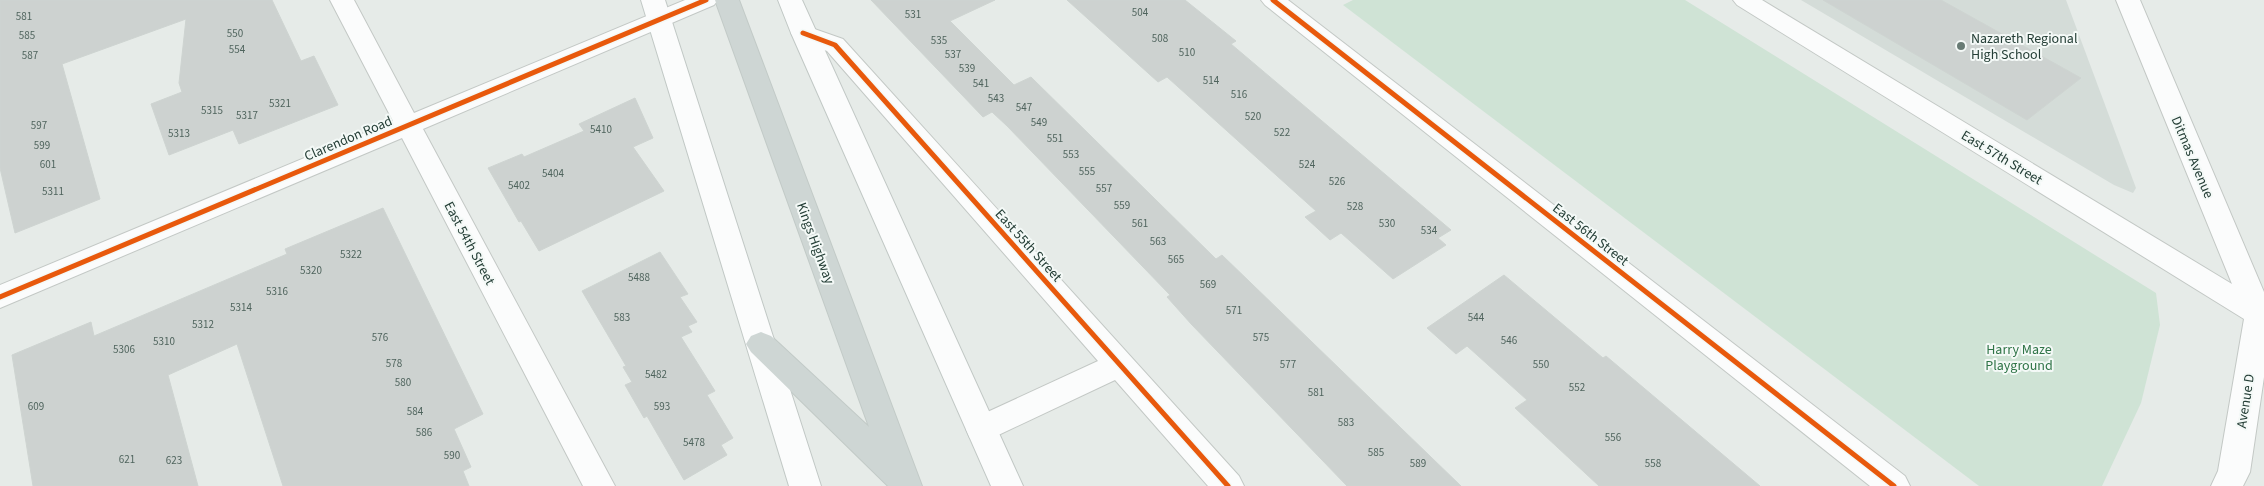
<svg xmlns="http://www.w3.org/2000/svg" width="2264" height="486" viewBox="0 0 2264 486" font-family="'Source Sans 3',sans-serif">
	<rect width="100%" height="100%" fill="#e6ebe8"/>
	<!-- built -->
	<path fill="#d4dcd8" d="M 1801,0 L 2066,0 L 2136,188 L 2133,193 L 2114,185 Z"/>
	<!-- green -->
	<path fill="#cfe3d5" d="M 1353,0 L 1685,0 L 2156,293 L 2160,325 L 2141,403 L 2102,486 L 1979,486 L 1343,5 Z"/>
	<!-- building -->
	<path fill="#cdd2d0" stroke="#ced4d1" d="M 0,0 L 272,0 L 301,61 L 314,56 L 338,105 L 239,144 L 233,130 L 169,155 L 151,104 L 182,92 L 179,83 L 186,19 L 62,64 L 100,199 L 15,233 L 0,168 Z
		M 871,0 L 995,0 L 950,21 L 1014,85 L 1031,77 L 1216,259 L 1222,255 L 1461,486 L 1347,486 L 1192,325 L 1167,297 L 1170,295 L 1007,126 L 992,112 L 983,117 Z
		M 1067,0 L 1185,0 L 1236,41 L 1231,44 L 1451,230 L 1438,238 L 1446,245 L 1393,279 L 1341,233 L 1330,240 L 1305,217 L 1316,211 L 1167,77 L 1158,82 Z
		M 1823,0 L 1941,0 L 2081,78 L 2027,120 Z
		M 635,98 L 653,138 L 633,147 L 664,191 L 539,251 L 521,221 L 519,222 L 488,168 L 522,154 L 524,157 L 584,131 L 579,124 Z
		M 383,208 L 483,414 L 454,429 L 471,467 L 463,471 L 469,486 L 283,486 L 237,344 L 168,375 L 198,486 L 33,486 L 12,355 L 91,322 L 94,336 L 287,254 L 285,249 Z
		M 660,252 L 688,294 L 680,297 L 697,322 L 688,326 L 692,332 L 681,337 L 715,391 L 707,395 L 733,438 L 721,445 L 727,455 L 684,480 L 647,416 L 644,418 L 625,385 L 632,382 L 623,367 L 626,366 L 582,291 Z
		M 1504,275 L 1603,358 L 1606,356 L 1760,486 L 1599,486 L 1515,408 L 1527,400 L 1467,346 L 1456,354 L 1427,328 Z"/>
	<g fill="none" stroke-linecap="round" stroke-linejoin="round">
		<!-- street casing -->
		<g stroke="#c3c8c5" stroke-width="2">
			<path id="street" d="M 330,0 L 354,0 L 414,113 L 685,0 L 718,0 L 714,5 L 423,129 L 615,486 L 583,486 L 402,138 L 0,308 L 0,285 L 393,121 Z
				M 1261,0 L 1288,0 L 1905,476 L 1910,486 L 1870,486 L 1265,5 Z
				M 1733,0 L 1762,0 L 2232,284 L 2116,0 L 2140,0 L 2264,292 L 2264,377 L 2250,472 L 2243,486 L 2211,486 L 2218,471 L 2244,319 L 1737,5 Z
				M 803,25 L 843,39 L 1239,476 L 1244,486 L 1208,486 L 1115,380 L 992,438 L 981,442 L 970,438 L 966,429 L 970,420 L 1098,361 L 827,51 L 795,39 L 791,33 L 795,27 Z"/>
		</g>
		<!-- secondary casing -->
		<g stroke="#c1c8c5" stroke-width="2">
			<path id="secondary" d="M 641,0 L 665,0 L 821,486 L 789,486 Z
				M 778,0 L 802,0 L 1023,486 L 991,486 L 791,33 Z"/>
		</g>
		<!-- primary casing -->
		<g stroke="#c2cac7" stroke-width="2">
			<path id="primary" d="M 715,0 L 739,0 L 922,486 L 888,486 L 751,352 L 746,344 L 751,336 L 761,332 L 771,336 L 869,427 Z"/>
		</g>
		<!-- street -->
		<use href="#street" fill="#fbfcfc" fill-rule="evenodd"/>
		<!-- secondary -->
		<use href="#secondary" fill="#fbfcfc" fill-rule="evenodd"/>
		<!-- primary -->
		<use href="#primary" fill="#ced6d4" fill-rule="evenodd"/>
		<!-- cycleway casing -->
		<g stroke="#f4f9f7" stroke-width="8">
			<path id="cycleway" d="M 1273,0 L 1894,486
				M 803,33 L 835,45 L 1228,486
				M 0,297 L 706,0"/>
		</g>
		<!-- cycleway -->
		<use href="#cycleway" stroke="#e8590c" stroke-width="5"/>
	</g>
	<!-- markers -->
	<circle fill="#687b74" stroke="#f4f9f7" stroke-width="2" cx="1961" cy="46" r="5"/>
	<g text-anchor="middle" stroke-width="4" stroke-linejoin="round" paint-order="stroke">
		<!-- number labels -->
		<g font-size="11" fill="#4f645d">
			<text x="1140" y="16">504</text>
			<text x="913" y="18">531</text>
			<text x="24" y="20">581</text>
			<text x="235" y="37">550</text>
			<text x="27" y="39">585</text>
			<text x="1160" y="42">508</text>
			<text x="939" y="44">535</text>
			<text x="237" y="53">554</text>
			<text x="1187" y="56">510</text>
			<text x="953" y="58">537</text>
			<text x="30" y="59">587</text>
			<text x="967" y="72">539</text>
			<text x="1211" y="84">514</text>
			<text x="981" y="87">541</text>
			<text x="1239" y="98">516</text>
			<text x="996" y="102">543</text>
			<text x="280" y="107">5321</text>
			<text x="1024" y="111">547</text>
			<text x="212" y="114">5315</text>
			<text x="247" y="119">5317</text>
			<text x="1253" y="120">520</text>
			<text x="1039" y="126">549</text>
			<text x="39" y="129">597</text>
			<text x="601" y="133">5410</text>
			<text x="1282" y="136">522</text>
			<text x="179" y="137">5313</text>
			<text x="1055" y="142">551</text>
			<text x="42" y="149">599</text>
			<text x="1071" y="158">553</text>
			<text x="48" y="168">601</text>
			<text x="1307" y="168">524</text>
			<text x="1087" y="175">555</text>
			<text x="553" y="177">5404</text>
			<text x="1337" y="185">526</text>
			<text x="519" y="189">5402</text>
			<text x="1104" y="192">557</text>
			<text x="53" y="195">5311</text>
			<text x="1122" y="209">559</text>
			<text x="1355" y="210">528</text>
			<text x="1140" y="227">561</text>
			<text x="1387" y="227">530</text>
			<text x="1429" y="234">534</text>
			<text x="1158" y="245">563</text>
			<text x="351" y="258">5322</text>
			<text x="1176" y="263">565</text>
			<text x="311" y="274">5320</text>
			<text x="639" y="281">5488</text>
			<text x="1208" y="288">569</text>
			<text x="277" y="295">5316</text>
			<text x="241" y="311">5314</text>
			<text x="1234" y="314">571</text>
			<text x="622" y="321">583</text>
			<text x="1476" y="321">544</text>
			<text x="203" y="328">5312</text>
			<text x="380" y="341">576</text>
			<text x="1261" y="341">575</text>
			<text x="1509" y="344">546</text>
			<text x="164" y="345">5310</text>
			<text x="124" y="353">5306</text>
			<text x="394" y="367">578</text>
			<text x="1288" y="368">577</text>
			<text x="1541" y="368">550</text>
			<text x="656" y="378">5482</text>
			<text x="403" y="386">580</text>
			<text x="1577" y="391">552</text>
			<text x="1316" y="396">581</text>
			<text x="36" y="410">609</text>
			<text x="662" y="410">593</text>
			<text x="415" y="415">584</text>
			<text x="1346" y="426">583</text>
			<text x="424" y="436">586</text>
			<text x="1613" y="441">556</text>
			<text x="694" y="446">5478</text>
			<text x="1376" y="456">585</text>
			<text x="452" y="459">590</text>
			<text x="127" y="463">621</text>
			<text x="174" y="464">623</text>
			<text x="1418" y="467">589</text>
			<text x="1653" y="467">558</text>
		</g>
		<!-- poi labels -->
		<g font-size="14" fill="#243e36" stroke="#f4f9f7" text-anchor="start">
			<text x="1971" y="43">Nazareth Regional<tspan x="1971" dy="16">High School</tspan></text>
		</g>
		<!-- street labels -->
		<g font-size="14" fill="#243e36" stroke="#f4f9f7">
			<text transform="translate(348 138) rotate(-23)" y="5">Clarendon Road</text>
			<text transform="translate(2002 157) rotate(31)" y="5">East 57th Street</text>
			<text transform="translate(2193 157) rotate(67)" y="5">Ditmas Avenue</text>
			<text transform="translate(1591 234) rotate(38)" y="5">East 56th Street</text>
			<text transform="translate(470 243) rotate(62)" y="5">East 54th Street</text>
			<text transform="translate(816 243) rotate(70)" y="5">Kings Highway</text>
			<text transform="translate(1029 245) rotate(48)" y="5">East 55th Street</text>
			<text transform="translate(2245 401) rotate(-81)" y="5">Avenue D</text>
		</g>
		<!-- park labels -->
		<g font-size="14" fill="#2f7447" stroke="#f4f9f7">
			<text x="2019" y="354">Harry Maze<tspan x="2019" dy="16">Playground</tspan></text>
		</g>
	</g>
</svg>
